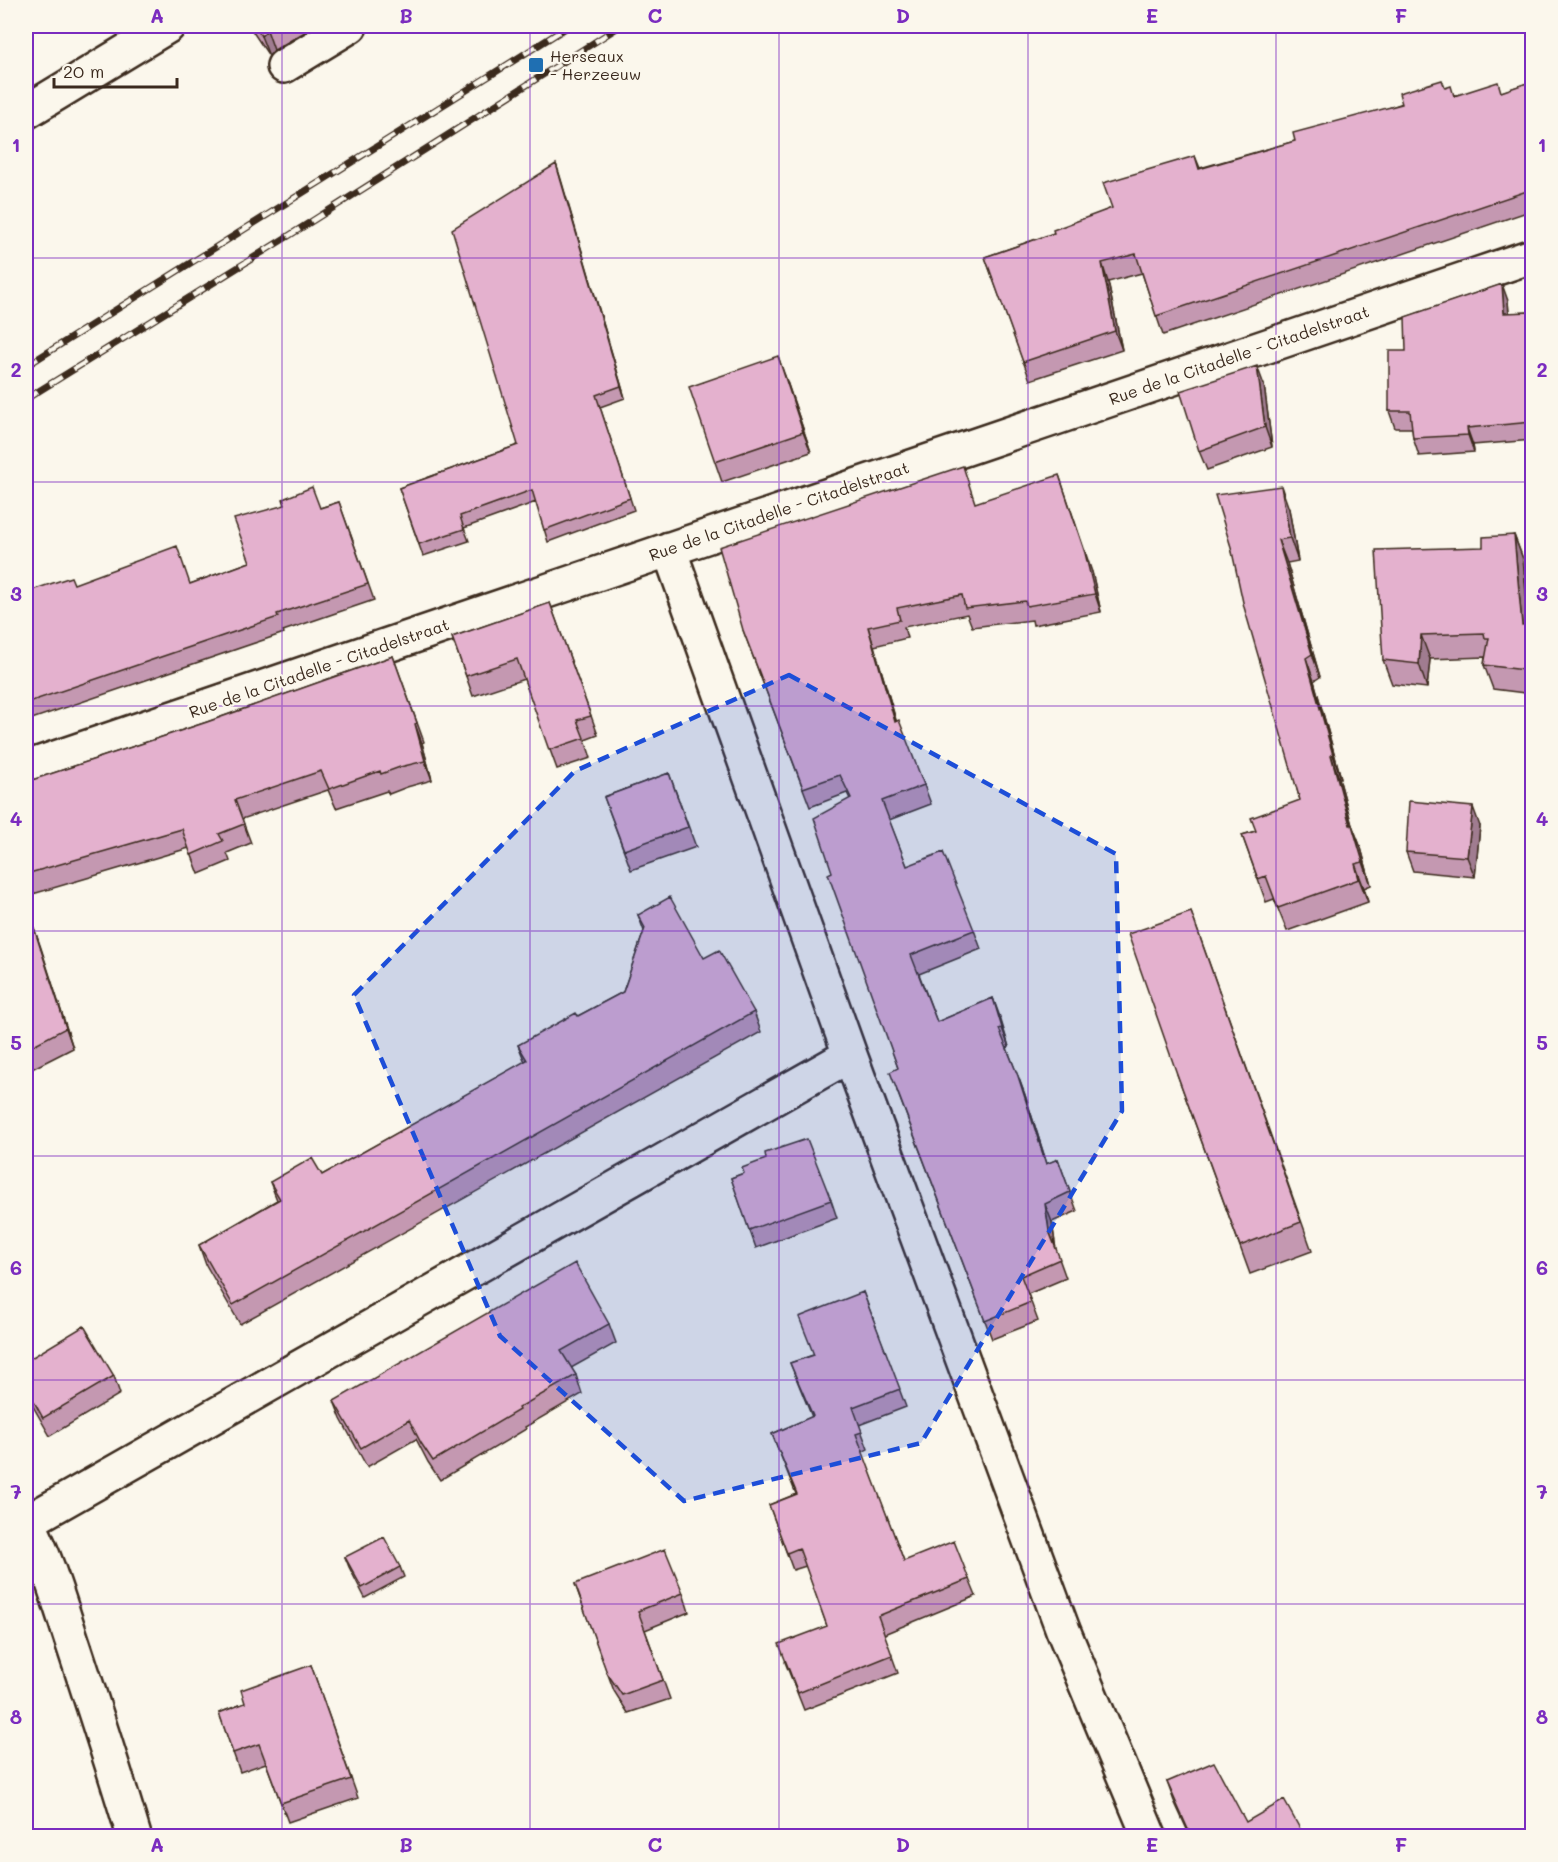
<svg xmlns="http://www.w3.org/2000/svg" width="1558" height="1862" viewBox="0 0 1558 1862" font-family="Mali,sans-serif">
	<rect width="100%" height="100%" fill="#fbf7ec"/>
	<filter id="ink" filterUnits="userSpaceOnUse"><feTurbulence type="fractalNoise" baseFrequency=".0167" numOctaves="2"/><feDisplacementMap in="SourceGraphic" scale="12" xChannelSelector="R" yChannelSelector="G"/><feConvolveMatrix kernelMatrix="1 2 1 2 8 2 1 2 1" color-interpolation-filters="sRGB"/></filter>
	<g filter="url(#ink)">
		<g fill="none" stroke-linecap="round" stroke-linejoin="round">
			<!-- minor casing -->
			<g stroke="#3b2a1e" stroke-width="38">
				<path id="minor" d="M 284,66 L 350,26
					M 26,112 L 168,26
					M 669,549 L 850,1055 L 1063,1630 L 1149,1836
					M 26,768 L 1532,256
					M 26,1519 C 47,1558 59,1602 73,1644 C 94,1708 115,1772 134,1836
					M 27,1522 L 850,1055"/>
			</g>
			<!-- minor -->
			<use href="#minor" stroke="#fbf7ec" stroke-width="33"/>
			<!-- rail casing -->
			<g stroke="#3b2a1e" stroke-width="7">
				<path id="rail" d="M 26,366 L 569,26
					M 26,399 L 290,235 L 620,26"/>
			</g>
			<!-- rail -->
			<use href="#rail" stroke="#fbf7ec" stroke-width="4.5" stroke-dasharray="14" stroke-linecap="butt"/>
		</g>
		<!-- wall -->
		<path fill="#c498b1" stroke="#3b2a1e" stroke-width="1.5" d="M 249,26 L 315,26 L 274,50 L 269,56 Z
			M 1533,81 L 1533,210 L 1163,335 L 1142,273 L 1108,282 L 1122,350 L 1030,380 L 985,257 L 1054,233 L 1112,208 L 1195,156 L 1200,168 L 1295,141 L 1445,88 L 1455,95 L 1502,92 Z
			M 556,164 L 625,398 L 600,407 L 634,510 L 548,542 L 536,502 L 464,528 L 469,541 L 423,556 L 399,488 L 518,445 Z
			M 1508,301 L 1509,313 L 1533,312 L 1533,440 L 1473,445 L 1474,452 L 1419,456 L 1413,438 L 1412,428 L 1395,428 L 1389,411 L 1406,351 Z
			M 785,376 L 811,452 L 722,482 L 715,462 Z
			M 1264,385 L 1272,447 L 1207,470 L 1199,451 Z
			M 339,502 L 374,600 L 283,631 L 284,633 L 26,721 L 26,592 L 74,584 L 190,584 L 250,562 L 320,508 Z
			M 976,503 L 1092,572 L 1101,612 L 1033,625 L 1032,620 L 972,627 L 967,614 L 904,627 L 907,638 L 874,646 L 896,721 L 924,785 L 931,804 L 889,820 L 907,866 L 974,930 L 981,949 L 919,974 L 937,1022 L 993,998 L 1009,1047 L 1007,1048 L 1025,1095 L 1047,1164 L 1058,1159 L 1077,1211 L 1052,1222 L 1056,1250 L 1066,1278 L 1028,1294 L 1038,1321 L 992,1339 L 897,1091 L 898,1068 L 832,872 L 850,799 L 847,793 L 810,807 L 743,630 Z
			M 1289,509 L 1298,561 L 1287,563 L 1320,677 L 1314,681 L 1341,778 L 1339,778 L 1352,825 L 1361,848 L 1371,885 L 1364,888 L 1368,902 L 1287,931 L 1274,899 L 1266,902 L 1242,835 L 1255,831 L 1300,800 L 1231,547 Z
			M 1514,535 L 1523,559 L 1529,624 L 1533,624 L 1533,694 L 1493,689 L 1484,665 L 1485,657 L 1430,659 L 1427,688 L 1392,684 L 1383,660 L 1483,547 Z
			M 550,603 L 598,735 L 585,740 L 591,758 L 557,769 L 524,679 L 473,696 L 452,637 Z
			M 393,656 L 424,742 L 422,743 L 432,780 L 407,787 L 389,794 L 387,791 L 336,808 L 328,790 L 242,819 L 251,843 L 227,853 L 230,861 L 199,874 L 189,848 L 26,896 L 26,782 L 207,722 Z
			M 669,773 L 696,847 L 631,870 L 604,797 Z
			M 1480,826 L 1475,877 L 1413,871 L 1406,852 Z
			M 1191,912 L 1312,1251 L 1250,1274 L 1177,1074 Z
			M 638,915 L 704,958 L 754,1012 L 761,1032 L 240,1324 L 206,1265 L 199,1245 L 277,1200 L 270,1182 L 322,1175 L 525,1062 L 518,1045 L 578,1016 L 623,992 L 644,931 Z
			M 34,928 L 73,1048 L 26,1072 L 26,932 Z
			M 766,1159 L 831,1200 L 837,1218 L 756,1248 L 731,1178 L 744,1173 Z
			M 863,1292 L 906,1407 L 859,1425 L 868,1449 L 862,1452 L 904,1561 L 969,1579 L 976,1596 L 884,1634 L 898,1673 L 804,1710 L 785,1662 L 827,1626 L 806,1566 L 793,1570 L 769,1505 L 796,1494 L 772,1434 L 812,1417 L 790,1363 L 813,1355 Z
			M 609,1324 L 616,1343 L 571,1368 L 576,1375 L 582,1394 L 525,1427 L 526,1429 L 440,1480 L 428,1462 L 416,1439 L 367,1467 L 341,1419 L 334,1401 Z
			M 26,1361 L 114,1376 L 120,1394 L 50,1436 L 26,1394 Z
			M 345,1557 L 400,1567 L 404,1577 L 365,1598 L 349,1567 Z
			M 575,1584 L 683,1593 L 689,1612 L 645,1630 L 670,1699 L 628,1713 L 614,1691 Z
			M 311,1665 L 358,1798 L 288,1822 L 266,1763 L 240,1772 L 219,1713 L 245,1703 Z
			M 1167,1782 L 1246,1822 L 1304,1836 L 1190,1836 L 1174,1801 Z"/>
		<!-- shaded-wall -->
		<path fill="#a07c90" stroke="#3b2a1e" stroke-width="1.5" d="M 267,30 L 274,50 L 269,56 L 261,36 Z
			M 556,164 L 560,176 L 625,398 L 621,386 Z
			M 1102,263 L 1108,282 L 1122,350 L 1115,331 Z
			M 1502,284 L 1508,301 L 1510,330 L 1504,313 Z
			M 778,356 L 785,376 L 811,452 L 803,432 Z
			M 1257,366 L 1264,385 L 1272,447 L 1265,427 Z
			M 1467,428 L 1473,445 L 1474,452 L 1468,435 Z
			M 1059,475 L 1092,572 L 1101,612 L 1095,594 Z
			M 1281,486 L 1289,509 L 1298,561 L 1290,538 Z
			M 1514,535 L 1523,559 L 1531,649 L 1522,625 Z
			M 1278,540 L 1287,563 L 1320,677 L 1312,654 Z
			M 868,627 L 874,646 L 902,740 L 895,722 Z
			M 1421,635 L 1430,659 L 1427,688 L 1419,664 Z
			M 1306,658 L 1314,681 L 1341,778 L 1333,755 Z
			M 415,724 L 422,743 L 432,780 L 425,761 Z
			M 1331,755 L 1339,778 L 1358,848 L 1350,825 Z
			M 1473,807 L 1480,826 L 1475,877 L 1467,857 Z
			M 1352,825 L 1361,848 L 1371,885 L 1363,862 Z
			M 1355,864 L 1364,888 L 1368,902 L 1359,879 Z
			M 34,928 L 41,948 L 73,1048 L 66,1028 Z
			M 993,998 L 1000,1017 L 1009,1047 L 1002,1028 Z
			M 1018,1076 L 1025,1095 L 1053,1183 L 1046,1164 Z
			M 1045,1204 L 1052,1222 L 1056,1250 L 1049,1231 Z"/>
		<!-- building -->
		<path fill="#e4b1ce" stroke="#3b2a1e" stroke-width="1.5" d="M 255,26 L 275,26 L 267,30 L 261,36 Z
			M 1442,80 L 1445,88 L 1451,86 L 1454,96 L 1498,82 L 1501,92 L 1533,81 L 1533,189 L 1156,316 L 1136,254 L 1102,263 L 1115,331 L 1023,362 L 985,257 L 1054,233 L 1053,230 L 1112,208 L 1103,183 L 1195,156 L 1199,169 L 1295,141 L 1293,133 L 1402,104 L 1399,93 Z
			M 556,164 L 621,386 L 596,395 L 630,498 L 544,530 L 532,490 L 460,516 L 464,529 L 419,544 L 399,488 L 518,445 L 452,229 Z
			M 1502,284 L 1504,313 L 1533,312 L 1533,422 L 1467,428 L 1468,435 L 1413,438 L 1410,411 L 1389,411 L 1389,351 L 1406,351 L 1405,317 Z
			M 778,356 L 803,432 L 715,462 L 689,387 Z
			M 1257,366 L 1265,427 L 1199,451 L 1180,391 Z
			M 963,466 L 975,503 L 1059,475 L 1085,553 L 1095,594 L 1027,606 L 1025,601 L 965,608 L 962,595 L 897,608 L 900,620 L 868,627 L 895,722 L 899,720 L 924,785 L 882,801 L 907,866 L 943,852 L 974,930 L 911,955 L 937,1022 L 993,998 L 1002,1028 L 999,1029 L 1018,1076 L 1046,1164 L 1058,1159 L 1070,1192 L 1045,1204 L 1049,1231 L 1060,1259 L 1021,1276 L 1031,1302 L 985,1321 L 890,1072 L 898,1068 L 828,874 L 832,872 L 814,818 L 851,798 L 840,775 L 803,788 L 743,630 L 719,547 Z
			M 1281,486 L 1290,538 L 1278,540 L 1312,654 L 1306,658 L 1333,755 L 1331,755 L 1350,825 L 1352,825 L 1363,862 L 1355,864 L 1359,879 L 1278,908 L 1266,876 L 1258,879 L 1242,835 L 1256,831 L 1251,818 L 1300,800 L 1244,607 L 1231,547 L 1215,495 Z
			M 312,487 L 320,508 L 339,502 L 368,584 L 277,614 L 278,617 L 26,703 L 26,592 L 71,577 L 74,584 L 177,546 L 190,584 L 250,562 L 234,519 L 285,505 L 283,499 Z
			M 1514,535 L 1522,625 L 1533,624 L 1533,671 L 1484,665 L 1489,638 L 1485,638 L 1484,633 L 1421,635 L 1419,664 L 1383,660 L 1376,550 L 1483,547 L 1483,537 Z
			M 550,603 L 591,716 L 577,720 L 584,738 L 549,750 L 517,659 L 466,676 L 452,637 Z
			M 393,656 L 417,723 L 415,724 L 425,761 L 400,767 L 381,774 L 380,771 L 329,789 L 321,771 L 235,800 L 244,824 L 219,834 L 223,841 L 191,855 L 182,829 L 26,874 L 26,782 L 207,722 Z
			M 669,773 L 688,827 L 624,850 L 604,797 Z
			M 1409,801 L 1473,807 L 1467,857 L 1406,852 Z
			M 670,897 L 704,958 L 719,950 L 754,1012 L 233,1305 L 199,1245 L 280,1199 L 270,1182 L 312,1158 L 322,1175 L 527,1060 L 518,1045 L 576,1013 L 578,1016 L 623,992 L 645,928 L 638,915 Z
			M 1191,912 L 1301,1222 L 1240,1246 L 1177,1074 L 1128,934 Z
			M 34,928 L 66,1028 L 26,1049 L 26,932 Z
			M 807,1139 L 831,1200 L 749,1230 L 731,1178 L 744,1173 L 742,1168 L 766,1159 L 765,1153 Z
			M 575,1263 L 609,1324 L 561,1351 L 576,1375 L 518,1408 L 519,1410 L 433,1461 L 421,1443 L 409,1420 L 361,1448 L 334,1401 Z
			M 863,1292 L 900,1389 L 853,1407 L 862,1432 L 856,1434 L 904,1561 L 954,1541 L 969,1579 L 878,1616 L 892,1655 L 798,1693 L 779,1644 L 827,1626 L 799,1548 L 787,1553 L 769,1505 L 797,1494 L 772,1434 L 813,1416 L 790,1363 L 814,1355 L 799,1317 Z
			M 84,1326 L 114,1376 L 43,1418 L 26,1387 L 26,1361 Z
			M 384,1537 L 400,1567 L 362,1588 L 345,1557 Z
			M 665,1549 L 683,1593 L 638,1611 L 663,1680 L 622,1695 L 607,1673 L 575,1584 Z
			M 311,1665 L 351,1779 L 281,1803 L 259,1744 L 233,1753 L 219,1713 L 245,1703 L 241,1690 Z
			M 1214,1762 L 1246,1822 L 1284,1800 L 1304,1836 L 1191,1836 L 1167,1782 Z"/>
	</g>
	<!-- marked area -->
	<path fill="#1d4ed8" fill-opacity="0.2" stroke="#1d4ed8" stroke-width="4.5" stroke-dasharray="12 8" stroke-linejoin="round" d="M 789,675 L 1116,854 L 1122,1111 L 921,1443 L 684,1501 L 500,1336 L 354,995 L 575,771 Z"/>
	<!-- grid -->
	<path fill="none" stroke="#7b2cbf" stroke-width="1.5" stroke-opacity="0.55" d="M 282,26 L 282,1836M 530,26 L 530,1836M 779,26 L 779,1836M 1028,26 L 1028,1836M 1276,26 L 1276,1836M 26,258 L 1532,258M 26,482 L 1532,482M 26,706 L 1532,706M 26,931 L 1532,931M 26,1156 L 1532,1156M 26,1380 L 1532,1380M 26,1604 L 1532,1604"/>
	<!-- markers -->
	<rect fill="#1f6fb2" stroke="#fbf7ec" stroke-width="2" x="528" y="57" width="16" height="16" rx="3"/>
	<g text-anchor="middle" stroke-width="4.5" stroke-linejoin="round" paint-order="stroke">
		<!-- poi labels -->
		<g font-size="16" fill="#3b2a1e" stroke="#fbf7ec" text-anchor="start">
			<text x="550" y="62">Herseaux<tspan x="550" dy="18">- Herzeeuw</tspan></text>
		</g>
		<!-- street labels -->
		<g font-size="16" fill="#3b2a1e" stroke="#fbf7ec">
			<text transform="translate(1239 355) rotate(-19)" y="6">Rue de la Citadelle - Citadelstraat</text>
			<text transform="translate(779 511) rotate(-19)" y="6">Rue de la Citadelle - Citadelstraat</text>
			<text transform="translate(319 668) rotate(-19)" y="6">Rue de la Citadelle - Citadelstraat</text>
		</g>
	</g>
	<!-- margin -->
	<rect width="1558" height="1862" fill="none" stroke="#fbf7ec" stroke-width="66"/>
	<!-- scale -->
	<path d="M54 78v9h123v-9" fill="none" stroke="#3b2a1e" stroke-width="3"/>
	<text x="63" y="78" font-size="18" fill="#3b2a1e" stroke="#fbf7ec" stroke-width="4.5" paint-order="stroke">20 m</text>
	<rect x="33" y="33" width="1492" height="1796" fill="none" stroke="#7b2cbf" stroke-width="2"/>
	<g font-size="20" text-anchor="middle" font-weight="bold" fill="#7b2cbf">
		<text x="157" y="23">A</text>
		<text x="406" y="23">B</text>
		<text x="655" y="23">C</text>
		<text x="903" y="23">D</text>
		<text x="1152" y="23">E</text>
		<text x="1401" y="23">F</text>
		<text x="16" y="152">1</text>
		<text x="1542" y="152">1</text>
		<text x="16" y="377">2</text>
		<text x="1542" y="377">2</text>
		<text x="16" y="601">3</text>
		<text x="1542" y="601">3</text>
		<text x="16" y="826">4</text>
		<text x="1542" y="826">4</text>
		<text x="16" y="1050">5</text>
		<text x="1542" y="1050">5</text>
		<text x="16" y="1275">6</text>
		<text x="1542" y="1275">6</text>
		<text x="16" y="1499">7</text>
		<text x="1542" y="1499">7</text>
		<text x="16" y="1724">8</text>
		<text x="1542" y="1724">8</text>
		<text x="157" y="1852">A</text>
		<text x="406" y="1852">B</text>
		<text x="655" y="1852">C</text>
		<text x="903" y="1852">D</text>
		<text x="1152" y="1852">E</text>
		<text x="1401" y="1852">F</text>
	</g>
</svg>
